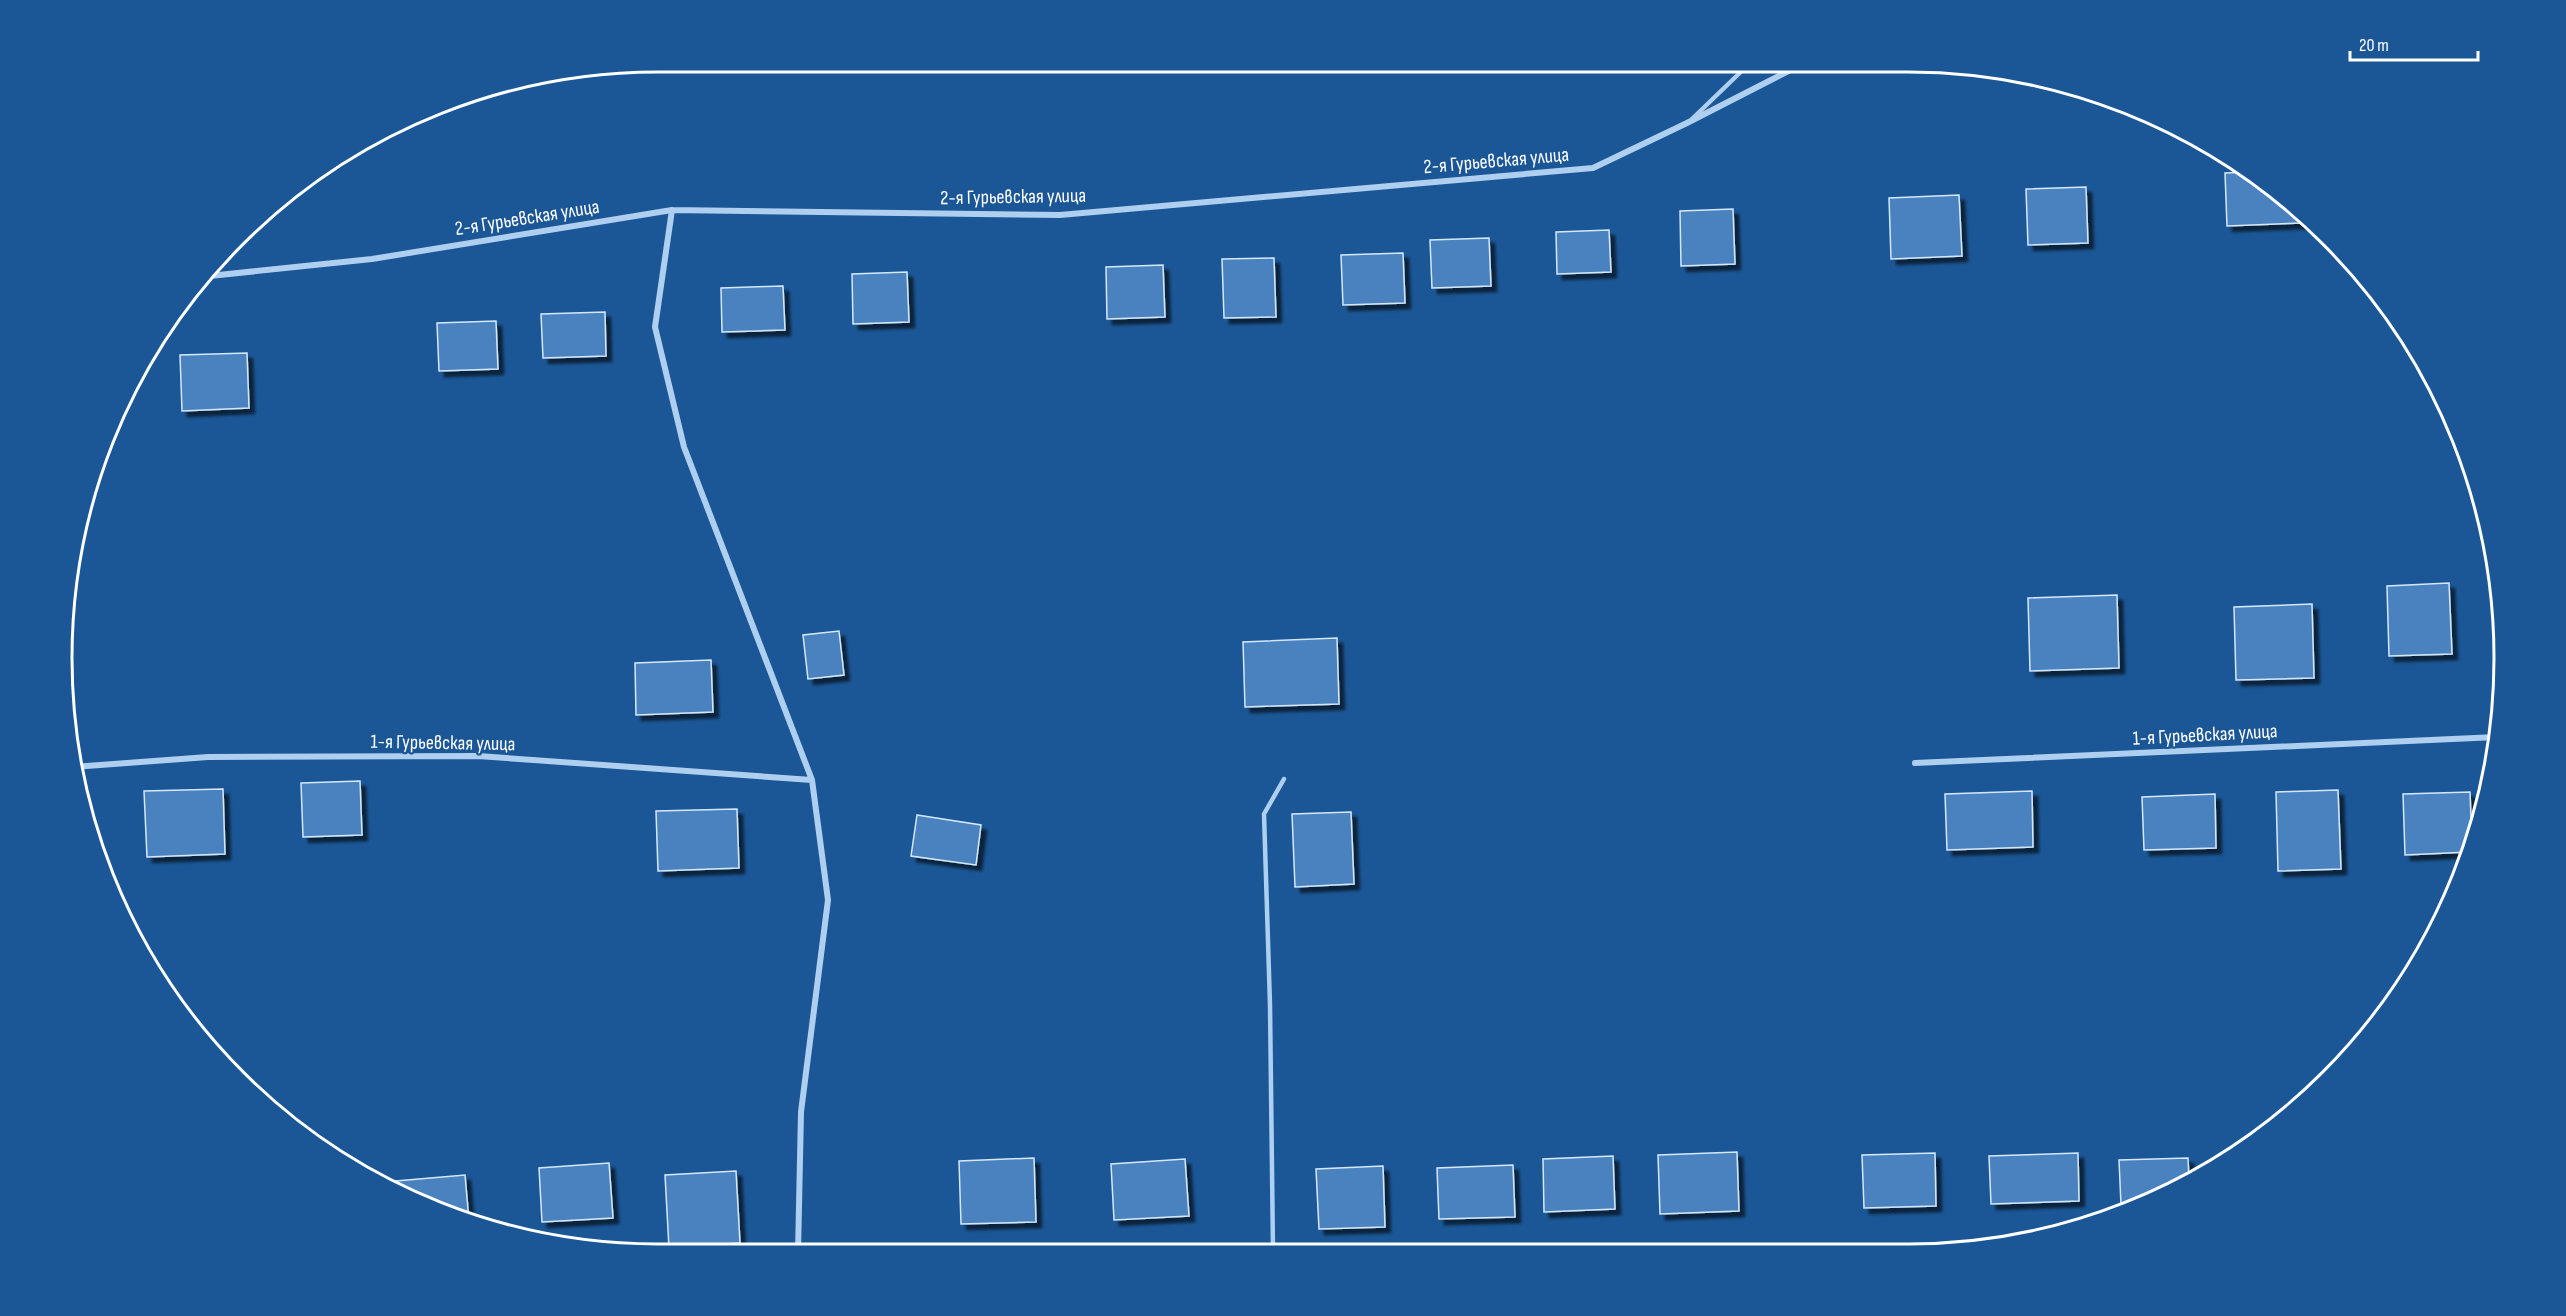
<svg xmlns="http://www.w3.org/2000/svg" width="2566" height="1316" viewBox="0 0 2566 1316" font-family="'Sofia Sans Condensed',sans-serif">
	<defs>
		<filter id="shadow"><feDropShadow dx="5.5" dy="5.5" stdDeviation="1.5" flood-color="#0009"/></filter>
	</defs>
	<rect width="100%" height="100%" fill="#1b5796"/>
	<!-- building -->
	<path fill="#4882be" stroke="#d5e8fb" stroke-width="1.5" filter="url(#shadow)" d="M 2250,172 L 2271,185 L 2300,212 L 2301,223 L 2227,226 L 2225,173 Z
		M 2086,187 L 2088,243 L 2028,245 L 2026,189 Z
		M 1959,195 L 1962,256 L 1891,259 L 1889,198 Z
		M 1733,209 L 1735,264 L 1681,266 L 1680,211 Z
		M 1609,230 L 1611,272 L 1557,274 L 1556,232 Z
		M 1489,238 L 1491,286 L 1432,288 L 1430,240 Z
		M 1403,253 L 1405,303 L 1343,305 L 1341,255 Z
		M 1274,258 L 1276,317 L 1224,318 L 1222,259 Z
		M 1163,265 L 1165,317 L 1107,319 L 1106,267 Z
		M 907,272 L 909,322 L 853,324 L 852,274 Z
		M 783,286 L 785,330 L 722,332 L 721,288 Z
		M 605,312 L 606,356 L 543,358 L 541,314 Z
		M 496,321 L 498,369 L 439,371 L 437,323 Z
		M 247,353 L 249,408 L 182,411 L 180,355 Z
		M 2449,583 L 2452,654 L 2389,656 L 2387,586 Z
		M 2117,595 L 2119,668 L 2030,671 L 2028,598 Z
		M 2312,604 L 2314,678 L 2236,680 L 2234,607 Z
		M 839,631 L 844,675 L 808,679 L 803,635 Z
		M 1337,638 L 1339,704 L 1245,707 L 1243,642 Z
		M 711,660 L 713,712 L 636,715 L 635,663 Z
		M 360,781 L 362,835 L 303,837 L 301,783 Z
		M 223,789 L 225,854 L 147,857 L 144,791 Z
		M 2338,790 L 2341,869 L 2278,871 L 2276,792 Z
		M 2032,791 L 2033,847 L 1947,850 L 1945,794 Z
		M 2470,792 L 2472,845 L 2469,852 L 2405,855 L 2403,794 Z
		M 2215,794 L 2216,848 L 2144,850 L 2142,797 Z
		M 737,809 L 739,868 L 658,871 L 656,811 Z
		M 1351,812 L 1354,884 L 1295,887 L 1292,814 Z
		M 917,815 L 981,825 L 976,865 L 911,856 Z
		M 1737,1152 L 1739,1211 L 1660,1214 L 1658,1155 Z
		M 1935,1153 L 1936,1206 L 1864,1208 L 1862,1155 Z
		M 2078,1153 L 2079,1201 L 1991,1204 L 1989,1156 Z
		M 1613,1156 L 1615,1209 L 1544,1212 L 1543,1159 Z
		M 1034,1158 L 1036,1222 L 961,1224 L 959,1161 Z
		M 2188,1158 L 2189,1179 L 2144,1204 L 2121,1205 L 2119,1160 Z
		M 1185,1159 L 1189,1216 L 1114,1220 L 1111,1164 Z
		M 609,1163 L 613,1218 L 542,1222 L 539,1168 Z
		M 1513,1165 L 1515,1217 L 1439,1219 L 1437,1168 Z
		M 1383,1166 L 1385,1227 L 1319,1229 L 1316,1169 Z
		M 736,1171 L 740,1243 L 669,1248 L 665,1175 Z
		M 465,1175 L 469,1221 L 398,1194 L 396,1181 Z"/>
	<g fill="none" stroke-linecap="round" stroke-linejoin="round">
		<!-- service -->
		<path stroke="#aecff0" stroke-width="4.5" d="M 1692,119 L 1750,63
			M 1273,1251 L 1270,1005 L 1264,814 L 1284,779"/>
		<!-- minor -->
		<path stroke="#aecff0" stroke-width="6" d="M 672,210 L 655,327 L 684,447 L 812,780 L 828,900 L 801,1112 L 798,1253
			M 200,277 L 372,259 L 672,210 L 1060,215 L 1593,168 L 1687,123 L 1804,63
			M 1915,763 L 2497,737
			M 73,767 L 208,757 L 478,756 L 812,780"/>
	</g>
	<g text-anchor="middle" stroke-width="4.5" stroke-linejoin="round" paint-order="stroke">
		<!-- street labels -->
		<g font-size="20" fill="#fff" stroke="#1b5796">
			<text transform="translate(1496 160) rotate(-5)" y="7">2-я Гурьевская улица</text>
			<text transform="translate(1013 196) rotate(-1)" y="7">2-я Гурьевская улица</text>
			<text transform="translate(527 217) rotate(-9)" y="7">2-я Гурьевская улица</text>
			<text transform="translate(2205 734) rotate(-3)" y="7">1-я Гурьевская улица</text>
			<text transform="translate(443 742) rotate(1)" y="7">1-я Гурьевская улица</text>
		</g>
	</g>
	<!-- crop -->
	<path d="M0 0H2566V1316H0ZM658 72H1908A586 586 0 0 1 2494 658V658A586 586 0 0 1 1908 1244H658A586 586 0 0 1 72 658V658A586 586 0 0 1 658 72Z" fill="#1b5796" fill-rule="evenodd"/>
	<path fill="none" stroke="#fff" stroke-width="3" d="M658 72H1908A586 586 0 0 1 2494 658V658A586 586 0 0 1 1908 1244H658A586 586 0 0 1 72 658V658A586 586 0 0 1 658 72Z"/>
	<!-- scale -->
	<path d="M2350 51v9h128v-9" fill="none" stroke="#ffffff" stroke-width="3"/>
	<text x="2359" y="51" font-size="18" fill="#ffffff" stroke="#1b5796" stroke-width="4.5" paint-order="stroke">20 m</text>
</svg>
